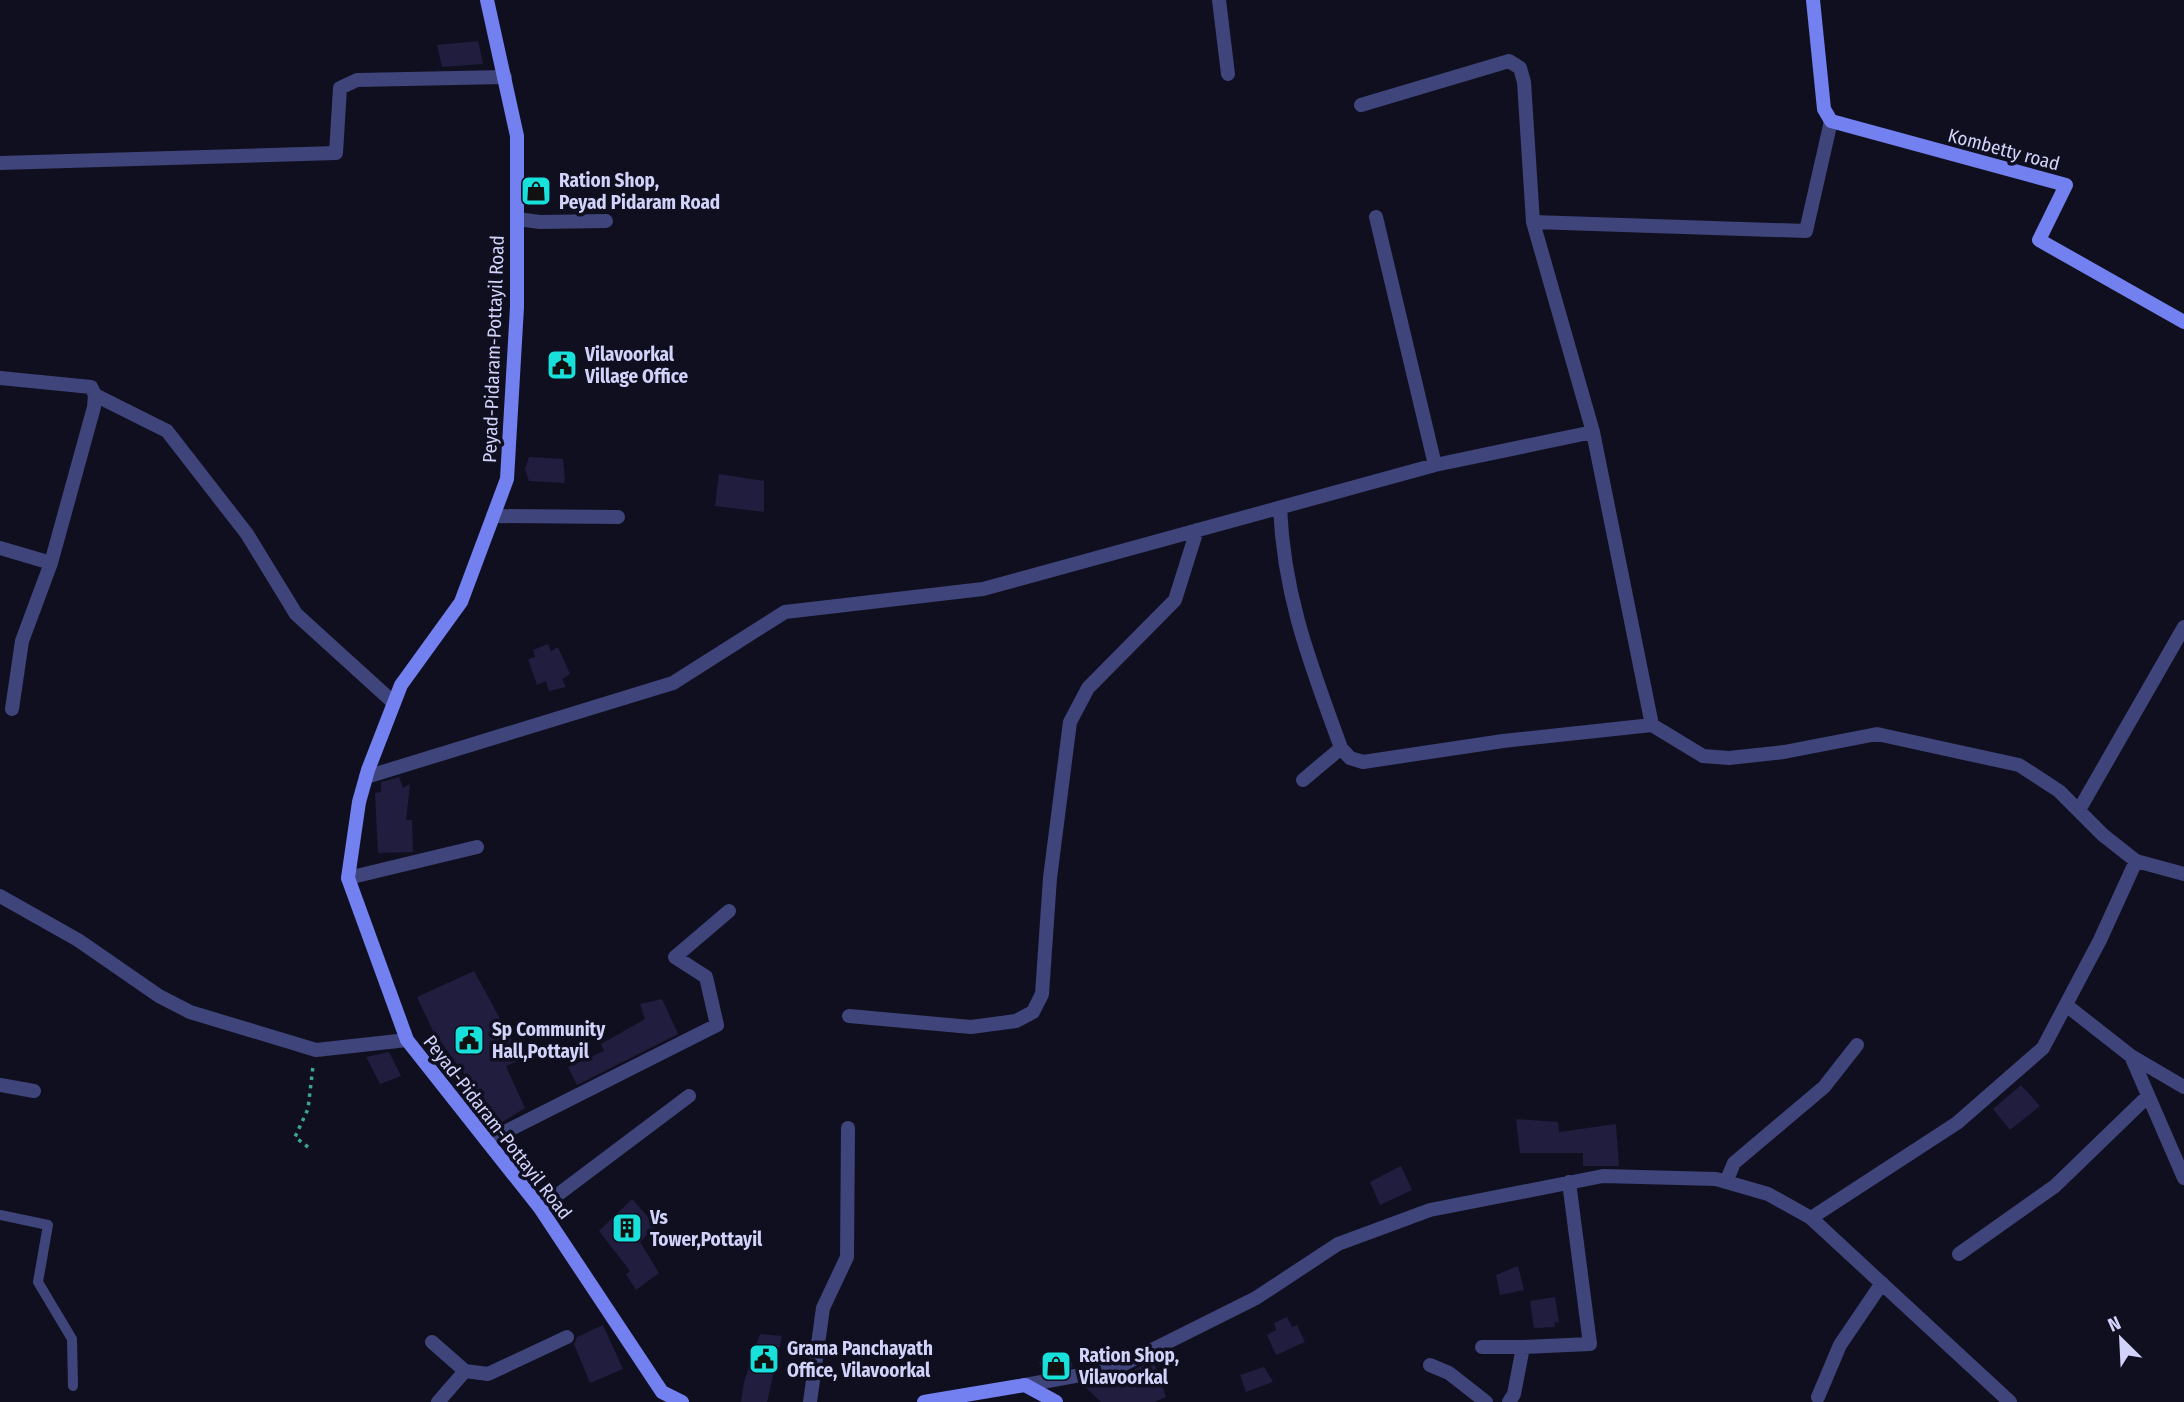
<svg xmlns="http://www.w3.org/2000/svg" width="2184" height="1402" viewBox="0 0 2184 1402" font-family="'Fira Sans Condensed',sans-serif">
	<rect width="100%" height="100%" fill="#100f20"/>
	<!-- building -->
	<path fill="#201d3f" d="M 478,41 L 483,64 L 442,67 L 437,45 Z
		M 529,457 L 563,459 L 565,483 L 529,481 L 525,469 Z
		M 719,474 L 764,481 L 764,512 L 715,506 Z
		M 548,644 L 551,651 L 558,647 L 570,674 L 562,679 L 566,687 L 549,691 L 546,681 L 537,685 L 528,659 L 535,657 L 533,650 Z
		M 399,777 L 403,788 L 410,784 L 406,820 L 412,820 L 413,852 L 378,853 L 375,793 L 381,792 L 381,782 Z
		M 474,971 L 522,1059 L 506,1066 L 525,1108 L 494,1127 L 484,1121 L 474,1100 L 481,1097 L 433,1031 L 417,997 Z
		M 662,999 L 678,1034 L 577,1085 L 568,1067 L 604,1051 L 601,1044 L 645,1019 L 640,1004 Z
		M 389,1052 L 401,1076 L 380,1084 L 366,1057 Z
		M 2021,1085 L 2040,1106 L 2010,1130 L 1993,1109 Z
		M 1516,1119 L 1558,1122 L 1559,1132 L 1616,1124 L 1619,1166 L 1583,1166 L 1583,1153 L 1520,1153 Z
		M 1401,1166 L 1412,1190 L 1380,1205 L 1370,1182 Z
		M 632,1199 L 656,1226 L 640,1242 L 659,1273 L 636,1290 L 626,1274 L 630,1271 L 599,1231 Z
		M 1518,1266 L 1524,1290 L 1500,1295 L 1496,1275 Z
		M 1555,1297 L 1559,1323 L 1554,1322 L 1555,1327 L 1534,1328 L 1530,1301 Z
		M 1287,1317 L 1292,1327 L 1297,1325 L 1305,1342 L 1276,1355 L 1267,1335 L 1276,1330 L 1274,1323 Z
		M 603,1325 L 623,1369 L 590,1383 L 574,1344 L 577,1337 Z
		M 760,1334 L 782,1336 L 767,1402 L 741,1402 L 744,1382 Z
		M 1069,1354 L 1073,1367 L 1043,1372 L 1039,1362 Z
		M 1153,1360 L 1166,1397 L 1154,1402 L 1101,1402 L 1084,1386 L 1118,1378 Z
		M 1264,1367 L 1273,1382 L 1246,1392 L 1240,1375 Z"/>
	<g fill="none" stroke-linecap="round" stroke-linejoin="round">
		<!-- path -->
		<path stroke="#3aa692" stroke-width="3.5" stroke-dasharray="3.5 5" stroke-linecap="butt" d="M 308,1147 L 295,1137 L 308,1109 L 313,1066"/>
		<!-- lane -->
		<path stroke="#3f447a" stroke-width="10" d="M 0,1215 L 48,1225 L 38,1282 L 72,1339 L 73,1386"/>
		<!-- street -->
		<path stroke="#3f447a" stroke-width="14" d="M 1219,0 L 1228,74
			M 0,163 L 336,153 L 340,88 L 357,80 L 505,77
			M 1376,217 L 1435,465
			M 517,219 L 540,222 L 606,221
			M 1533,222 L 1806,231 L 1831,121
			M 0,378 L 91,387 L 95,395 L 94,407 L 51,563 L 0,548
			M 95,395 L 167,431 L 247,534 L 296,614 L 394,703
			M 1593,432 L 1652,725
			M 1280,508 C 1284,598 1311,665 1341,748 L 1350,758 L 1363,762 L 1503,741 L 1652,725 L 1703,756 L 1729,758 L 1784,752 L 1877,734 L 2019,765 L 2059,791 L 2103,835 L 2136,861
			M 493,516 L 618,517
			M 12,709 L 22,641 L 51,563
			M 366,777 L 673,683 L 785,612 L 983,589 L 1435,465 L 1593,432 L 1533,222 L 1524,82 L 1520,68 L 1509,61 L 1361,105
			M 1303,780 L 1341,748
			M 2079,810 L 2184,627
			M 348,878 L 477,847
			M 0,896 L 78,940 L 159,996 L 190,1012 L 316,1050 L 407,1040
			M 2066,1005 L 2131,1056 L 2184,1178
			M 849,1016 L 971,1027 L 1016,1021 L 1033,1012 L 1042,994 L 1050,878 L 1070,722 L 1088,688 L 1175,600 L 1197,530
			M 2131,1056 L 2184,1087
			M 0,1085 L 34,1091
			M 487,1141 L 717,1025 L 706,977 L 675,957 L 729,911
			M 1726,1182 L 1734,1163 L 1824,1087 L 1857,1045
			M 540,1208 L 689,1096
			M 1811,1218 L 1957,1123 L 2043,1048 L 2100,940 L 2136,861 L 2184,874
			M 1959,1254 L 2055,1186 L 2148,1096
			M 432,1342 L 465,1371 L 488,1374 L 567,1337
			M 1482,1347 L 1523,1347
			M 1430,1365 L 1449,1373 L 1486,1402
			M 1025,1385 L 1114,1369 L 1256,1298 L 1338,1244 L 1430,1210 L 1603,1176 L 1716,1179 L 1768,1194 L 1811,1218 L 2010,1402
			M 1818,1397 L 1840,1345 L 1882,1283
			M 438,1402 L 465,1371
			M 810,1402 L 823,1308 L 847,1257 L 848,1128
			M 1509,1402 L 1514,1394 L 1523,1347 L 1590,1344 L 1569,1182"/>
		<!-- secondary -->
		<path stroke="#7380f0" stroke-width="14" d="M 487,0 L 517,136 L 517,307 L 507,479 L 461,602 L 401,685 L 368,770 L 359,802 L 348,878 L 407,1040 L 540,1208 L 662,1392 L 682,1402
			M 1813,0 L 1824,109 L 1831,121 L 2066,185 L 2039,240 L 2184,322
			M 924,1402 L 1025,1385 L 1056,1402"/>
	</g>
	<!-- icons -->
	<defs>
		<g id="shop-square" transform="scale(1.575)"><rect x="-9" y="-9" width="18" height="18" rx="4" fill="#18e1db" stroke="#100f20"/><path d="M-5-2.5h2.3a2.7 3.5 0 0 1 5.4 0H5L5.5 6h-11ZM-1.5-2.5h3a1.5 2.3 0 0 0-3 0Z" fill="#111"/></g>
		<g id="civic-square" transform="scale(1.575)"><rect x="-9" y="-9" width="18" height="18" rx="4" fill="#18e1db" stroke="#100f20"/><path d="M-.6-6.5H3V-4.5H.6V-3L4-1V1h2V6H-6V1h2V-1L-.6-3ZM-1.2 2.5V6h2.4V2.5Z" fill="#111"/></g>
		<g id="building-square" transform="scale(1.575)"><rect x="-9" y="-9" width="18" height="18" rx="4" fill="#18e1db" stroke="#100f20"/><path d="M-4-6H4V6H1V3H-1V6H-4ZM-2.5-4.3h1.7v1.8h-1.7ZM.8-4.3h1.7v1.8H.8ZM-2.5-1h1.7V.8h-1.7ZM.8-1h1.7V.8H.8Z" fill="#111"/></g>
	</defs>
	<g fill-rule="evenodd">
		<use href="#shop-square" x="536" y="191"/>
		<use href="#civic-square" x="562" y="365"/>
		<use href="#civic-square" x="469" y="1040"/>
		<use href="#building-square" x="627" y="1228"/>
		<use href="#civic-square" x="764" y="1359"/>
		<use href="#shop-square" x="1056" y="1366"/>
	</g>
	<g text-anchor="middle" stroke-width="7" stroke-linejoin="round" paint-order="stroke">
		<!-- street labels -->
		<g font-size="19" fill="#d2d3fa" stroke="#100f20">
			<text transform="translate(2004 149) rotate(15)" y="7">Kombetty road</text>
			<text transform="translate(493 349) rotate(-88)" y="7">Peyad-Pidaram-Pottayil Road</text>
			<text transform="translate(498 1127) rotate(52)" y="7">Peyad-Pidaram-Pottayil Road</text>
		</g>
		<!-- poi labels -->
		<g font-size="19" font-weight="bold" fill="#d2d3fa" stroke="#100f20" text-anchor="start">
			<text x="559" y="187">Ration Shop,<tspan x="559" dy="22">Peyad Pidaram Road</tspan></text>
			<text x="585" y="361">Vilavoorkal<tspan x="585" dy="22">Village Office</tspan></text>
			<text x="492" y="1036">Sp Community<tspan x="492" dy="22">Hall,Pottayil</tspan></text>
			<text x="650" y="1224">Vs<tspan x="650" dy="22">Tower,Pottayil</tspan></text>
			<text x="787" y="1355">Grama Panchayath<tspan x="787" dy="22">Office, Vilavoorkal</tspan></text>
			<text x="1079" y="1362">Ration Shop,<tspan x="1079" dy="22">Vilavoorkal</tspan></text>
		</g>
	</g>
	<!-- north arrow -->
	<g transform="translate(2121 1339) rotate(336)" stroke="#100f20" stroke-width="5" paint-order="stroke">
	<path d="M0-5L12 26L0 18L-12 26Z" fill="#d2d3fa"/>
	<text y="-10" font-size="19" font-weight="bold" text-anchor="middle" fill="#d2d3fa">N</text>
	</g>
</svg>
